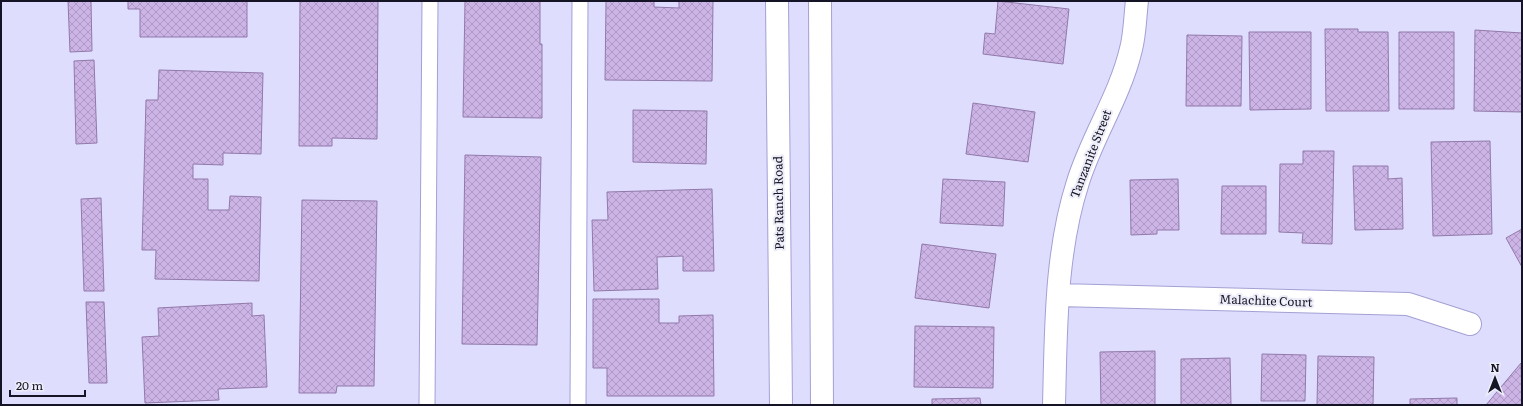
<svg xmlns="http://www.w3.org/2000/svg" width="1523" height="406" viewBox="0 0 1523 406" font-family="Literata,serif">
	<defs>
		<pattern id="building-cross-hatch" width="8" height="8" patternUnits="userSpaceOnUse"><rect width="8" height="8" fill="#cdb4e7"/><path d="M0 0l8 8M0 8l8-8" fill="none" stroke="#af9ac6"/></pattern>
	</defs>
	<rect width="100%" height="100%" fill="#deddfe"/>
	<!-- building -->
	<path fill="url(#building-cross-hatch)" stroke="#9179a9" d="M 68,1 L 91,1 L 92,51 L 70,52 Z
		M 128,1 L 247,1 L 247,37 L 140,37 L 140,9 L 128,9 Z
		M 300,1 L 378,1 L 377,139 L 332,138 L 332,146 L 299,146 Z
		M 465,1 L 540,1 L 540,44 L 542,44 L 542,118 L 463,117 Z
		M 606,1 L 654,1 L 654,7 L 679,8 L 679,1 L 713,1 L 712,81 L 605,80 Z
		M 998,1 L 1069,9 L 1063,64 L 983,54 L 985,33 L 995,34 Z
		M 1325,29 L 1358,29 L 1358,32 L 1388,32 L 1389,111 L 1326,111 Z
		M 1475,30 L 1522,33 L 1522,112 L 1474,111 Z
		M 1249,32 L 1311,32 L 1311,109 L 1250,110 Z
		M 1399,32 L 1454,32 L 1454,109 L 1399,109 Z
		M 1187,35 L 1242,36 L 1241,106 L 1186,106 Z
		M 94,60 L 97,143 L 76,144 L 74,61 Z
		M 159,70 L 263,73 L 261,154 L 223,153 L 223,165 L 193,164 L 193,179 L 208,179 L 208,210 L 229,210 L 230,196 L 261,197 L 259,281 L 155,279 L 156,250 L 142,250 L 146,100 L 158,100 Z
		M 973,103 L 1035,112 L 1028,162 L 966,154 Z
		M 633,110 L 707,111 L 706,164 L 633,162 Z
		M 1490,141 L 1492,234 L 1433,236 L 1431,142 Z
		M 1303,151 L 1334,151 L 1332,244 L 1302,243 L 1303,233 L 1279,232 L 1280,164 L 1303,164 Z
		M 465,155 L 541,157 L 537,345 L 462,344 Z
		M 1353,166 L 1388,166 L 1388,179 L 1402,178 L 1403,229 L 1355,230 Z
		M 943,179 L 1005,182 L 1003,226 L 940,223 Z
		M 1178,179 L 1179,230 L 1157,230 L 1157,234 L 1131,235 L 1130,180 Z
		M 1222,186 L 1266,186 L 1266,234 L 1221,234 Z
		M 712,189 L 714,271 L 683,271 L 683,256 L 657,257 L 658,289 L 594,291 L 592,220 L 608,220 L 607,192 Z
		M 101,198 L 104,291 L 84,291 L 81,199 Z
		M 302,200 L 377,201 L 374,386 L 337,386 L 336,393 L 299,393 Z
		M 1522,229 L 1522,267 L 1506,238 Z
		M 922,244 L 996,254 L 989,308 L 915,298 Z
		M 593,299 L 659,299 L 659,323 L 679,323 L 679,316 L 713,315 L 714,396 L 607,396 L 607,368 L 593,368 Z
		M 86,302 L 104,302 L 107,383 L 89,383 Z
		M 252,303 L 252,316 L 264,315 L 267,387 L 218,389 L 219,400 L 145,403 L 142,337 L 159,336 L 158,308 Z
		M 915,326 L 994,327 L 993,388 L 914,387 Z
		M 1155,351 L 1155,405 L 1101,405 L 1100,352 Z
		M 1262,354 L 1306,355 L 1305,401 L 1261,401 Z
		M 1318,356 L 1374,357 L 1373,405 L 1317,405 Z
		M 1230,358 L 1231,405 L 1181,405 L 1181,359 Z
		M 1521,363 L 1522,405 L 1486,405 Z
		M 980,398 L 981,405 L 932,405 L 932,399 Z
		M 1457,398 L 1457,405 L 1410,405 L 1410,399 Z"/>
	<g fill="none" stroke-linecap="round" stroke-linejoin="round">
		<!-- service casing -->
		<g stroke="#a3a0d4" stroke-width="17">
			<path id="service" d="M 427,405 L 430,1
				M 578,405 L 580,1"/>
		</g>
		<!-- minor casing -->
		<g stroke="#a3a0d4" stroke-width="24">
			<path id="minor" d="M 1059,295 L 1408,304 L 1470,324
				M 1054,405 C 1056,331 1055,253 1078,182 C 1092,137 1120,96 1131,49 C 1135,34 1135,17 1137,1"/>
		</g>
		<!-- tertiary casing -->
		<g stroke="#a3a0d4" stroke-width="24">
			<path id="tertiary" d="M 777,1 L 781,405
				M 820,1 L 822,405"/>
		</g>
		<!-- service -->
		<use href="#service" stroke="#fff" stroke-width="15"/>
		<!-- minor -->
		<use href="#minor" stroke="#fff" stroke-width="22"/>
		<!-- tertiary -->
		<use href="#tertiary" stroke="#fff" stroke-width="22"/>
	</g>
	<g text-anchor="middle" stroke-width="4" stroke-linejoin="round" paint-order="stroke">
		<!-- street labels -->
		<g font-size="12" fill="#151326" stroke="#ededf8">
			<text transform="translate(1091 154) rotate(-69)" y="4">Tanzanite Street</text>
			<text transform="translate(779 203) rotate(-91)" y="4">Pats Ranch Road</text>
			<text transform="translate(1266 301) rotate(2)" y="4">Malachite Court</text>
		</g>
	</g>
	<!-- border -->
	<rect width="1523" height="406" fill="none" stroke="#151326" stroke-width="4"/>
	<!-- north arrow -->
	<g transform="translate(1495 378)" stroke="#ededf8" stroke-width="3" paint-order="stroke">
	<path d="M0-3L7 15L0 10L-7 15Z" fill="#151326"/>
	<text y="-6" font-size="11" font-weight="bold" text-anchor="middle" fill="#151326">N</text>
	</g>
	<!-- scale -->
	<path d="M10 390v6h75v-6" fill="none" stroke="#151326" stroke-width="2"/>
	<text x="16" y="390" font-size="12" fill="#151326" stroke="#ededf8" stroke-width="3" paint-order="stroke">20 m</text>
</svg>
